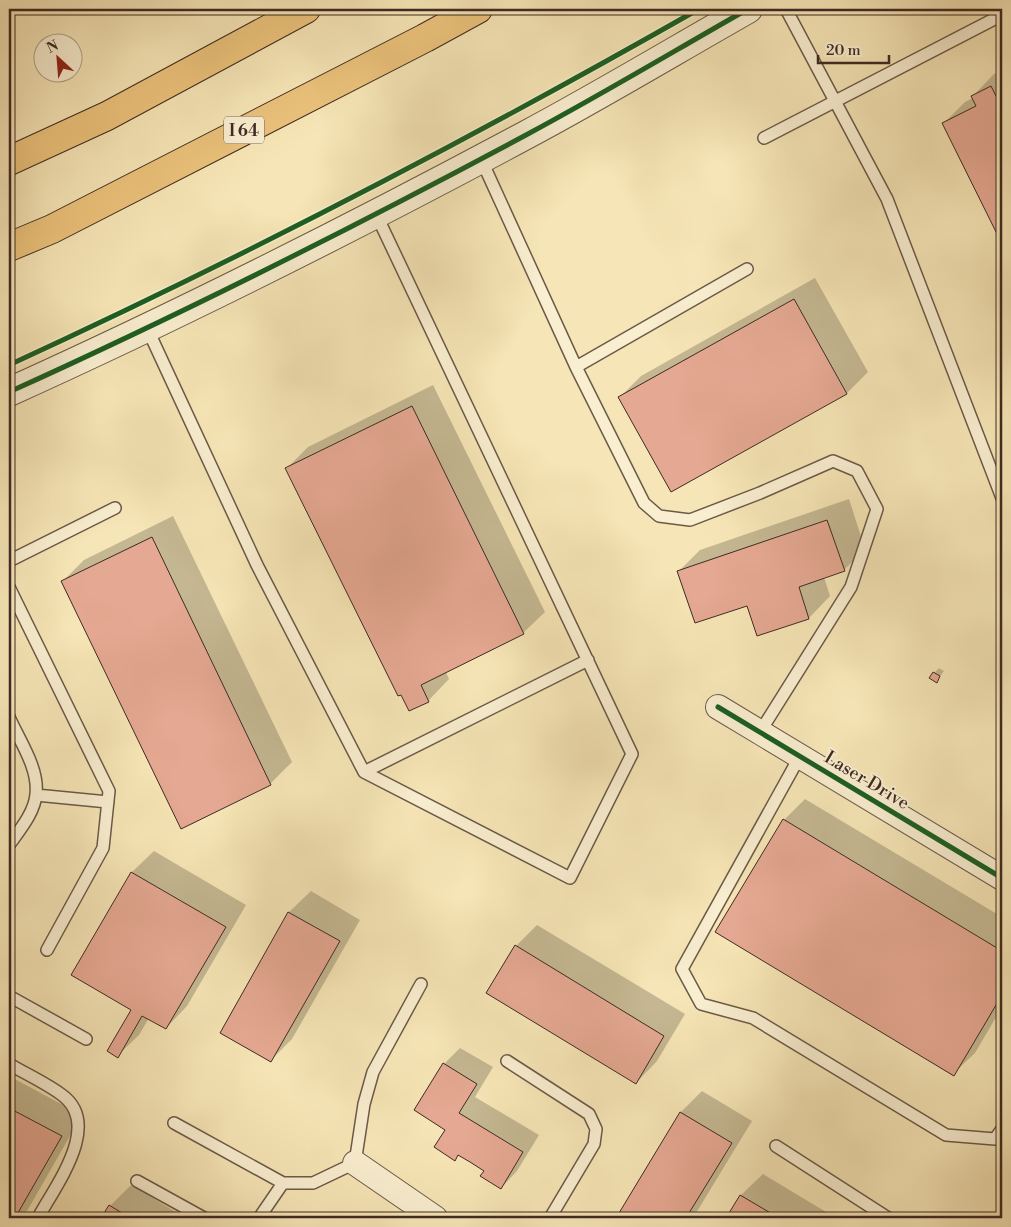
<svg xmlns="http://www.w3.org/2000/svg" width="1011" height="1227" viewBox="0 0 1011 1227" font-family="'Libre Bodoni',serif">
	<rect width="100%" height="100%" fill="#f6e5b6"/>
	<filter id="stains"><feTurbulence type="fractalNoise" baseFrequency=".004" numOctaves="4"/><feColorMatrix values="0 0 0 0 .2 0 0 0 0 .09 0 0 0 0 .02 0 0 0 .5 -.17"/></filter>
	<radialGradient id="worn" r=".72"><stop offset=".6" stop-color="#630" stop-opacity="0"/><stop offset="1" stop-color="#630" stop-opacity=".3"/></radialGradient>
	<!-- shadow -->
	<path fill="#0003" d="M 1002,71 L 1002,242 L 944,123 L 965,102 L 973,98 L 973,96 L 994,74 Z
		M 815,278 L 868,372 L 847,393 L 672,491 L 620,397 L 641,376 Z
		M 433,385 L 545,612 L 523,633 L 446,672 L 449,679 L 428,701 L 287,468 L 308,447 Z
		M 849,499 L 865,549 L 844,570 L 824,577 L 830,596 L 809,618 L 758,635 L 747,604 L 679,571 L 700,550 Z
		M 173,516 L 292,762 L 271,783 L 182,827 L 63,581 L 84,560 Z
		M 939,668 L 944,671 L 937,681 L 934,673 Z
		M 805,799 L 1002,917 L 1002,1007 L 975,1053 L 953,1074 L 784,820 Z
		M 154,851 L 246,905 L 187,1006 L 166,1028 L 149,1018 L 139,1035 L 117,1056 L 133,1009 L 73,974 L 132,872 Z
		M 311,891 L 360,920 L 292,1039 L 270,1061 L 221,1033 L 289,912 Z
		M 537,925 L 685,1014 L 657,1061 L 636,1083 L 516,946 Z
		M 460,1048 L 493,1067 L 475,1097 L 539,1135 L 517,1171 L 501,1188 L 485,1170 L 459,1154 L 455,1159 L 446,1129 L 444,1064 Z
		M 9,1076 L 82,1115 L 23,1218 L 9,1218 Z
		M 702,1091 L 752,1121 L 693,1218 L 617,1218 L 681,1112 Z
		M 763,1174 L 836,1218 L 727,1218 L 741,1195 Z
		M 131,1185 L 186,1218 L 102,1218 L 110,1206 Z"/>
	<!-- building -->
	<path fill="#e5a892" stroke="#3d2b23" d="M 991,86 L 996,96 L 1002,93 L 1002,244 L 942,123 L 976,106 L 971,96 Z
		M 794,299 L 847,394 L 671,492 L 618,397 Z
		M 412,406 L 524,634 L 421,685 L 429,702 L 409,711 L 401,695 L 398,696 L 285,468 Z
		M 827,520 L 845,571 L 799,587 L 809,619 L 757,636 L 747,606 L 695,623 L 677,571 Z
		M 152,537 L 271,785 L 181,829 L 61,581 Z
		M 933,672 L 940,676 L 937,683 L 929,678 Z
		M 783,819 L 1002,951 L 1002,995 L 954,1076 L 715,932 Z
		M 131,872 L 226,927 L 166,1029 L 142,1016 L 118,1058 L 107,1051 L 131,1010 L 71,975 Z
		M 288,912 L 340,941 L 271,1062 L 220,1033 Z
		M 515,945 L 664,1036 L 636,1084 L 486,993 Z
		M 443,1063 L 477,1084 L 459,1113 L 523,1152 L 501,1189 L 480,1176 L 484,1171 L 470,1162 L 458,1155 L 455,1161 L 434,1147 L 445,1130 L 414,1110 Z
		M 9,1108 L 62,1136 L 15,1218 L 9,1218 Z
		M 680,1112 L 732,1143 L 686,1218 L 616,1218 Z
		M 740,1195 L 779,1218 L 726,1218 Z
		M 109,1205 L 130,1218 L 101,1218 Z"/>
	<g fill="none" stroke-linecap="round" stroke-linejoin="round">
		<!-- service casing -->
		<g stroke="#6b5a48" stroke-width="14">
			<path id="service" d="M 786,9 L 887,199 L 1002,498
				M 764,138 L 1002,15
				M 481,159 L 576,367 L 747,269
				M 147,328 L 257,565 L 364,772 L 570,878 L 632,754 L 376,214
				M 576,367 L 644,503 L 659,516 L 690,520 L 760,493 L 833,461 L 857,471 L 877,509 L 851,587 L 760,732
				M 9,561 L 115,508
				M 9,587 L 109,791 L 103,848 L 47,950
				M 9,717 C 19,740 39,768 36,794 C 35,812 19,831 9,845
				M 800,756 L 682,969 L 701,1004 L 753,1018 L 946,1135 L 995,1139 L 1002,1129
				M 364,772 L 588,660
				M 36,795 L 108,802
				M 9,996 L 86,1039
				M 507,1061 L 589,1114 L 596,1129 L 594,1144 L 550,1218
				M 9,1064 C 26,1074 46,1083 62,1095 C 103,1125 55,1186 38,1218
				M 174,1123 L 283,1183 L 313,1183 L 355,1163 L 364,1104 L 373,1072 L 421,984
				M 776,1146 L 888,1218
				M 137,1181 L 204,1218
				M 259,1218 L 283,1183"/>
		</g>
		<!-- minor casing -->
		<g stroke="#6b5a48" stroke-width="26">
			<path id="minor" d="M 718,707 L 1002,878
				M 355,1163 L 435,1218"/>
		</g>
		<!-- tertiary casing -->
		<g stroke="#6b5a48" stroke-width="30">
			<path id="tertiary" d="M 9,392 C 184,313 356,226 526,135 C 601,95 674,51 748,9"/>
		</g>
		<!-- motorway casing -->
		<g stroke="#3d2b23" stroke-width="30">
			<path id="motorway" d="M 9,161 L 107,116 L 306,9
				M 9,247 L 52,229 L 425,38 L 478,9"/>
		</g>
		<!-- service -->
		<use href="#service" stroke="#f9eed0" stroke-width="11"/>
		<!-- minor -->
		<use href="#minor" stroke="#f9eed0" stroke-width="24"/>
		<!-- tertiary -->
		<use href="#tertiary" stroke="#f9eed0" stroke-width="28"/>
		<!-- motorway -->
		<use href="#motorway" stroke="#ebc27b" stroke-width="28"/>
		<!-- cycleway casing -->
		<g stroke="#f9eed0" stroke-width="8">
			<path id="cycleway" d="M 9,365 C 244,257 474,137 699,9
				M 9,392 C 184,313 356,226 526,135 C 601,95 674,51 748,9
				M 718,707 L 1002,878"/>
		</g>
		<!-- cycleway -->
		<use href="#cycleway" stroke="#1b5e20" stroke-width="5"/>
	</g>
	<g text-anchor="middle" stroke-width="4" stroke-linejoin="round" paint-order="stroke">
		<!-- shield labels -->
		<rect fill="#f9eed0" stroke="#756657" stroke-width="1" x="224" y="116.5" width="40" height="27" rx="4"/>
		<g font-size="16" font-weight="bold" fill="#3d2b23">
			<text x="244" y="136">I 64</text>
		</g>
		<!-- street labels -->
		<g font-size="18" fill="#3d2b23" stroke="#f9eed0">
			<text transform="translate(867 780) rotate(31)" y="6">Laser Drive</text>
		</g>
	</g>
	<!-- margin -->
	<rect width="1011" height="1227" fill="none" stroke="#f6e5b6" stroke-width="30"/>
	<rect x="10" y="10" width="991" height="1207" fill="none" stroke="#3d2b23" stroke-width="2.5"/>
	<rect x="15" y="15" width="981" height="1197" fill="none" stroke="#3d2b23"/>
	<!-- north arrow -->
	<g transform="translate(58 58) rotate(334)"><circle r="24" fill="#f9eed0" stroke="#aea08b"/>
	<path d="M0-4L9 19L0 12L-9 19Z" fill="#8f2418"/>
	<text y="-8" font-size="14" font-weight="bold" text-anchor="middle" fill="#3d2b23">N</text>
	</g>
	<!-- scale -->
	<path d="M818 55v8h71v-8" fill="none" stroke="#3d2b23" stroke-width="2.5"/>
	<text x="826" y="55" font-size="15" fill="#3d2b23" stroke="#f9eed0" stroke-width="4" paint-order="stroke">20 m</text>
	<rect width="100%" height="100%" filter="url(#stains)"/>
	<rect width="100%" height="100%" fill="url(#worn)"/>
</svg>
